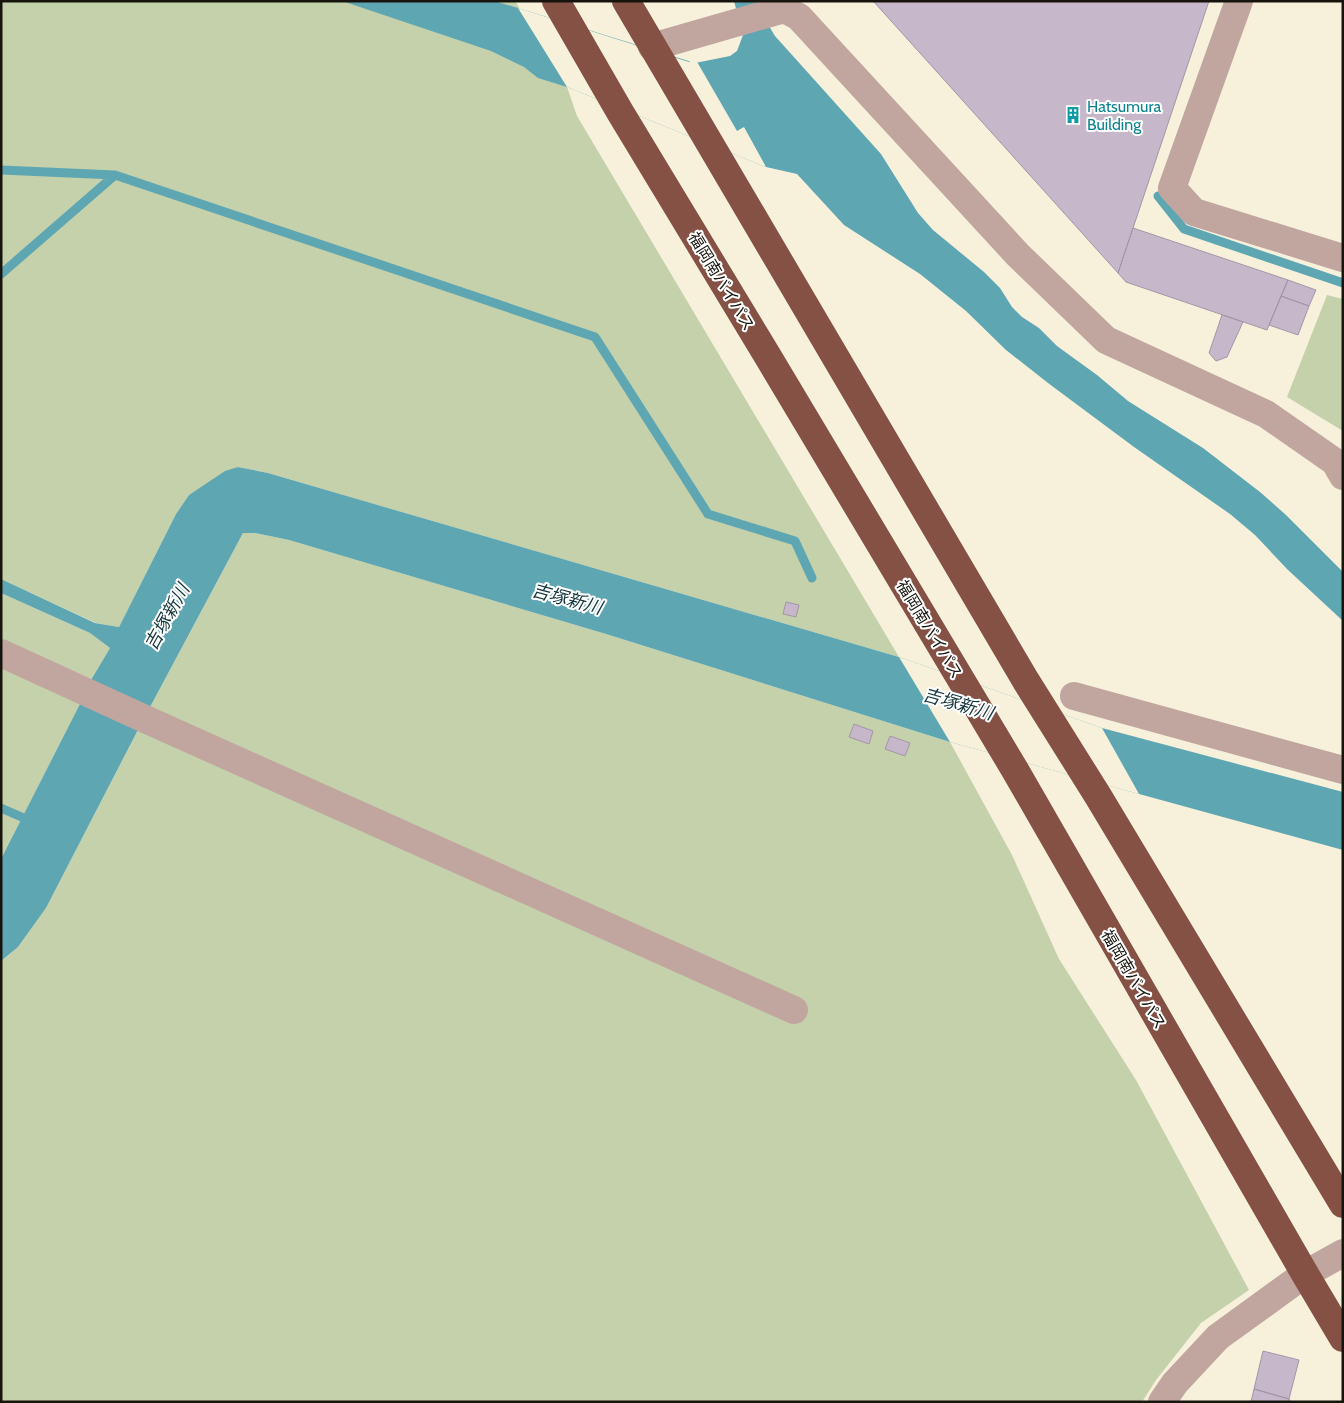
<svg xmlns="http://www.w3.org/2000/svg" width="1344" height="1403" viewBox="0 0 1344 1403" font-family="Cabin,'Noto Sans JP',sans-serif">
	<rect width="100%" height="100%" fill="#f7f1dc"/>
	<!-- green -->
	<path fill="#c4d1ab" d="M 1,1 L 515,1 L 567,87 L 577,116 L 899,657 L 268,473 L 238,467 L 189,495 L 176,514 L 119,627 L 96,623 L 1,579 Z
		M 1327,295 L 1343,299 L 1343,431 L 1287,397 Z
		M 243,533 L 255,533 L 289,540 L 606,634 L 950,742 L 1012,855 L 1059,959 L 1136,1080 L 1249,1290 L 1201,1323 L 1156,1380 L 1142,1402 L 1,1402 L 1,961 L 18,947 L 46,908 L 141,724 Z
		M 1,593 L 90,633 L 110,648 L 88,685 L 83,698 L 1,859 Z"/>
	<!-- water -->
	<path fill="#5fa6b3" d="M 342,1 L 494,1 L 518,8 L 695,63 L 730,56 L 737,51 L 743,35 L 734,1 L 760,1 L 769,26 L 775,36 L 881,154 L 918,213 L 933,230 L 984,272 L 1000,288 L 1012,307 L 1022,317 L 1039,328 L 1057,346 L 1097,375 L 1128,401 L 1203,448 L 1260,492 L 1286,515 L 1343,572 L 1343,621 L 1287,569 L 1255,535 L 1230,514 L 1134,447 L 1048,383 L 1006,350 L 966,311 L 920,274 L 844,225 L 797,174 L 766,167 L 567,87 L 538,78 L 524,67 L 491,51 Z
		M 238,467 L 268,473 L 899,657 L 1102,728 L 1343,792 L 1343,850 L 950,742 L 606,634 L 289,540 L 255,533 L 243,533 L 141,724 L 46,908 L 18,947 L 1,961 L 1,859 L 83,698 L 88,685 L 110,648 L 90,633 L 1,593 L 1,579 L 95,623 L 119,627 L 176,514 L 189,495 L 225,471 Z"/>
	<!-- pier -->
	<path fill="#f7f1dc" d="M 518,8 L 689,62 L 692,59 L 696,60 L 737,131 L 744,127 L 766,167 L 567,87 Z
		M 899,657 L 1102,728 L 1139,794 L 950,742 Z"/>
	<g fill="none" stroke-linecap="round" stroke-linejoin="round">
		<!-- stream -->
		<path stroke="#5fa6b3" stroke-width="9" d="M 1,170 L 115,175
			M 1158,196 L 1184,229 L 1343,283
			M 1,274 L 115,175 L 595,337 L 708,514 L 795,541 L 812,578
			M 1,808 L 33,822"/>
	</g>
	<!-- building -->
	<path fill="#c6b8ca" stroke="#a396a7" d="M 874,1 L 1209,1 L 1118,273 L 874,2 Z
		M 1133,228 L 1288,280 L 1267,330 L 1126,282 L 1118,273 Z
		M 1288,280 L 1316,290 L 1309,306 L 1281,296 Z
		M 1281,296 L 1309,306 L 1298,335 L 1269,325 Z
		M 1222,315 L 1243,322 L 1227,357 L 1216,361 L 1209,353 Z
		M 786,602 L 799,605 L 796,617 L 783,614 Z
		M 854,724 L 873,731 L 869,744 L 849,737 Z
		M 890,736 L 910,743 L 905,756 L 885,749 Z
		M 1263,1351 L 1299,1360 L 1289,1399 L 1254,1389 Z
		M 1254,1389 L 1289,1399 L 1291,1402 L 1251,1402 Z"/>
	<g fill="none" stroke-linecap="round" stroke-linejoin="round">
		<!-- minor -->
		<path stroke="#c1a6a0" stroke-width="28" d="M 1239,1 L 1172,188 L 1194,212 L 1343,258
			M 652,47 L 784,9 L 799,17 L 1018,255 L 1106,340 L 1266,414 L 1335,462 L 1343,476
			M 1,653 L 145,719 L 794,1010
			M 1074,696 L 1343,770
			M 1162,1402 L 1175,1383 L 1218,1337 L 1305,1274 L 1343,1253"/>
		<!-- highway -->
		<path stroke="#855145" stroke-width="28" d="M 556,1 L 620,112 L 767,355 L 1015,770 L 1305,1274 L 1343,1338
			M 626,1 L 1026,681 L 1098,796 L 1343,1204"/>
	</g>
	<!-- icons -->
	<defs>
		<g id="building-bare" transform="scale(1.35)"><path d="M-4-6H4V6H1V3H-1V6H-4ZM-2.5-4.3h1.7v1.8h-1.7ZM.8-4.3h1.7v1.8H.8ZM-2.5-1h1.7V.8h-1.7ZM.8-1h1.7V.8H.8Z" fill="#0f9aa8" stroke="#fff" stroke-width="2.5" paint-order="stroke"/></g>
	</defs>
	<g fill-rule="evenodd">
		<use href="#building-bare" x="1073" y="115"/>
	</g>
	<g text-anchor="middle" stroke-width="4" stroke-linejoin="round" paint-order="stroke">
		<!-- culture labels -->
		<g font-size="16" fill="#0d838f" stroke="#fff" text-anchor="start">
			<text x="1087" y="112">Hatsumura<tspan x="1087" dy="18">Building</tspan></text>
		</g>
		<!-- street labels -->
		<g font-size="16" fill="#16140d" stroke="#fff">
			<text transform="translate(722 281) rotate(59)" y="6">福岡南バイパス</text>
			<text transform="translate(930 629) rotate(59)" y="6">福岡南バイパス</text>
			<text transform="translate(1134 979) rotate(60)" y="6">福岡南バイパス</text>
		</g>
		<!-- water labels -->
		<g font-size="18" font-style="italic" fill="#14373e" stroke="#fff">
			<text transform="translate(567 599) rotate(15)" y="6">吉塚新川</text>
			<text transform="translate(167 617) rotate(-61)" y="6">吉塚新川</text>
			<text transform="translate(958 704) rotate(16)" y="6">吉塚新川</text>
		</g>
	</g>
	<!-- border -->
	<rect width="1344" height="1403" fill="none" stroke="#16140d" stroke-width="5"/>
</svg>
